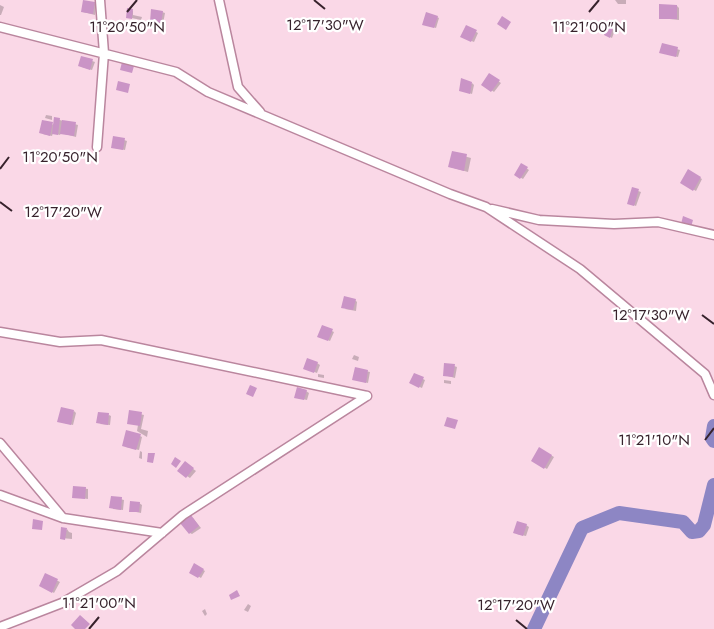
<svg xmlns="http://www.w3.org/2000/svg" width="714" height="629" viewBox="0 0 714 629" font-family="Jost,sans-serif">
	<rect width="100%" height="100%" fill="#fad8e7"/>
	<!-- shadow -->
	<path fill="#0003" d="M 615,0 L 626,0 L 626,4 L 618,4 Z
		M 94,3 L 96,4 L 95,15 L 83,12 Z
		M 0,5 L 4,7 L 1,15 L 0,15 Z
		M 677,6 L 679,8 L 679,20 L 660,18 Z
		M 129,10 L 133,11 L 133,15 L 142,17 L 141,20 L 127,17 Z
		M 162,12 L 165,13 L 163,24 L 153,22 Z
		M 437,17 L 439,18 L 436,28 L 426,25 Z
		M 467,27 L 478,33 L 474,42 L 462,37 Z
		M 608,27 L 615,30 L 612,38 L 608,36 Z
		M 663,45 L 680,50 L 678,57 L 663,53 Z
		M 92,61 L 95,62 L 92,70 L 82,67 Z
		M 489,75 L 501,83 L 494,92 L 483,84 Z
		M 472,83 L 474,85 L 472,94 L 463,91 Z
		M 46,115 L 52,116 L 52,120 L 45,118 Z
		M 56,119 L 78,125 L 76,137 L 61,133 L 60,135 L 53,133 L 52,136 L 43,134 L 53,124 L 55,125 Z
		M 124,140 L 127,141 L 125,150 L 115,148 Z
		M 453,153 L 471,158 L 468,172 L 450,167 Z
		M 522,165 L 529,170 L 523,179 L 516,175 Z
		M 688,171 L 702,179 L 696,191 L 682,183 Z
		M 638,191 L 641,192 L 636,206 L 631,204 Z
		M 355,300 L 357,302 L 356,311 L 345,309 Z
		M 323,327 L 334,332 L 330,341 L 319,336 Z
		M 354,355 L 359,357 L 358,361 L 352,359 Z
		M 317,363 L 320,365 L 317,373 L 307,369 Z
		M 454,366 L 457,367 L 455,378 L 444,375 Z
		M 356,369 L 370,372 L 368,383 L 356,380 Z
		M 318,374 L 324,375 L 324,378 L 318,377 Z
		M 415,375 L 425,380 L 422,388 L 411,383 Z
		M 444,380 L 451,381 L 451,384 L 444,383 Z
		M 306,391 L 309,393 L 307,400 L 298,398 Z
		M 74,411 L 76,413 L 73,425 L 61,422 Z
		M 131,412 L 144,415 L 141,429 L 148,431 L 147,437 L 137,431 L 138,425 Z
		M 109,415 L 111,416 L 110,425 L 100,424 Z
		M 140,436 L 142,437 L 139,450 L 126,447 Z
		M 540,449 L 554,457 L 547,469 L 533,461 Z
		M 140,451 L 142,452 L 142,459 L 139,458 Z
		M 185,463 L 196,471 L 190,478 L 179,471 Z
		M 74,487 L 88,489 L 88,499 L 74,497 Z
		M 112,497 L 124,500 L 123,510 L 113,509 Z
		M 139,503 L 142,505 L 141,513 L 131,511 Z
		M 193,518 L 201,528 L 192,534 L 190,533 Z
		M 526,525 L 529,527 L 526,536 L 517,534 Z
		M 67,529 L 69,532 L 72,533 L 72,539 L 61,538 Z
		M 195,565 L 205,571 L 201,578 L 191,572 Z
		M 46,575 L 60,582 L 54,593 L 41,585 Z
		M 248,604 L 251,606 L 248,612 L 244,610 Z
		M 205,609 L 207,614 L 205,616 L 202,611 Z"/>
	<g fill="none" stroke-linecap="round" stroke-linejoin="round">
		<!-- river -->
		<path stroke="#8d86c4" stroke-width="14" d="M 714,426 L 712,438 L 714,441
			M 534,629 L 582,528 L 619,513 L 683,522 L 692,532 L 699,531 L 704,525 L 714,485"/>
	</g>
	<!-- building -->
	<path fill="#ca94c6" d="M 83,0 L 95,2 L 93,14 L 81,12 Z
		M 659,4 L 677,5 L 677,19 L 659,19 Z
		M 127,8 L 133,9 L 132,19 L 126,18 Z
		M 151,9 L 163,11 L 161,23 L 150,22 Z
		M 426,12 L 438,16 L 434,28 L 422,25 Z
		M 502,16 L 511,22 L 506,30 L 497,24 Z
		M 466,25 L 477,30 L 471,42 L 460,37 Z
		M 607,25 L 613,27 L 610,38 L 604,35 Z
		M 662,43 L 678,47 L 676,57 L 659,53 Z
		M 81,56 L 93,59 L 90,70 L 78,66 Z
		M 122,62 L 134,66 L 132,73 L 120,70 Z
		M 489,73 L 500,80 L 491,92 L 481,85 Z
		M 461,78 L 472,82 L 470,94 L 459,91 Z
		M 118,81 L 130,84 L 128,93 L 116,90 Z
		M 54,117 L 60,118 L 58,135 L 52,134 Z
		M 42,120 L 53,122 L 50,136 L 39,133 Z
		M 62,120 L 76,122 L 74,136 L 60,134 Z
		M 113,136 L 125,138 L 123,150 L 111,148 Z
		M 452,151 L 467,154 L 464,171 L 448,167 Z
		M 521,163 L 528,167 L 520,179 L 514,175 Z
		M 688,169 L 701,177 L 693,191 L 680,183 Z
		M 632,187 L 639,189 L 634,206 L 627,204 Z
		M 683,216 L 693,220 L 691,227 L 681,224 Z
		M 344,296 L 356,299 L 353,310 L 341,308 Z
		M 322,325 L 333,329 L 328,341 L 317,337 Z
		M 307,358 L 318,362 L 314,373 L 303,369 Z
		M 444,363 L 455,364 L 453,377 L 443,376 Z
		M 355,367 L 368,370 L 366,383 L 352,380 Z
		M 414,373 L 424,377 L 419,388 L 409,383 Z
		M 250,385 L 257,388 L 253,397 L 246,394 Z
		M 297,387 L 307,390 L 304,400 L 294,398 Z
		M 61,407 L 74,410 L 71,425 L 57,422 Z
		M 129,410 L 142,412 L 140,426 L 127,424 Z
		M 98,412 L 109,413 L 108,425 L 96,423 Z
		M 447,417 L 458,420 L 455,429 L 444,426 Z
		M 126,430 L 141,434 L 136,450 L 122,446 Z
		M 539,447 L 552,455 L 544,469 L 531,461 Z
		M 148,453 L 155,453 L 153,463 L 147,462 Z
		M 175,457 L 181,461 L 176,468 L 171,464 Z
		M 185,461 L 194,468 L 186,478 L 177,471 Z
		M 73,486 L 86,487 L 85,499 L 72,498 Z
		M 111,496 L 122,497 L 121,510 L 109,508 Z
		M 130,501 L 140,502 L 139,512 L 129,512 Z
		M 191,515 L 199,526 L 189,534 L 180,523 Z
		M 33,519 L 43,521 L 42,530 L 32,529 Z
		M 517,521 L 527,524 L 523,536 L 513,533 Z
		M 61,527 L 67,528 L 65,540 L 60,539 Z
		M 194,563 L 204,569 L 198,578 L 189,573 Z
		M 45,573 L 58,579 L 52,593 L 39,586 Z
		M 237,590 L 240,596 L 231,600 L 229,595 Z
		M 80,615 L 90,624 L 85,629 L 75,629 L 71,625 Z"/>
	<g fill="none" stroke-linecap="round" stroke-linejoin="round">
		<!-- minor casing -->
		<g stroke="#ba869e" stroke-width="11">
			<path id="minor" d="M 219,0 L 238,87 L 260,112
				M 0,27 L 176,72 L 208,92 L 450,194 L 486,207 L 580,269 L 705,374 L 714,395
				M 97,147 L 104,53 L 100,0
				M 492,209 L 539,220 L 614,224 L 658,222 L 714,235
				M 0,332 L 60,342 L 101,340 L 367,396
				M 0,443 L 63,518
				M 0,495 L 63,518 L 162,533
				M 0,627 L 62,603 L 117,571 L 183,515 L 367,396"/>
		</g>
		<!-- minor -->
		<use href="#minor" stroke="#fff" stroke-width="8"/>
	</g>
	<!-- ticks -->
	<path fill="none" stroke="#37222c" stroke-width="2" d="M 314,0 L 325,9M 127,12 L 137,0M 589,12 L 599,0M 0,169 L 9,157M 0,202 L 12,211M 702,315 L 714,324M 705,440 L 714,428M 516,620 L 527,629M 89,629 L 99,617"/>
	<g font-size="15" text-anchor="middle" fill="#37222c" stroke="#fff" stroke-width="4.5" stroke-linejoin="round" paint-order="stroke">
		<text x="325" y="30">12°17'30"W</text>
		<text x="127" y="32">11°20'50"N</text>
		<text x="589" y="32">11°21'00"N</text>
		<text x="60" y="162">11°20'50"N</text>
		<text x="63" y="217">12°17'20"W</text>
		<text x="651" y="320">12°17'30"W</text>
		<text x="654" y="445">11°21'10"N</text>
		<text x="99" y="608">11°21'00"N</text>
		<text x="516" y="610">12°17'20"W</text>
	</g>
</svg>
